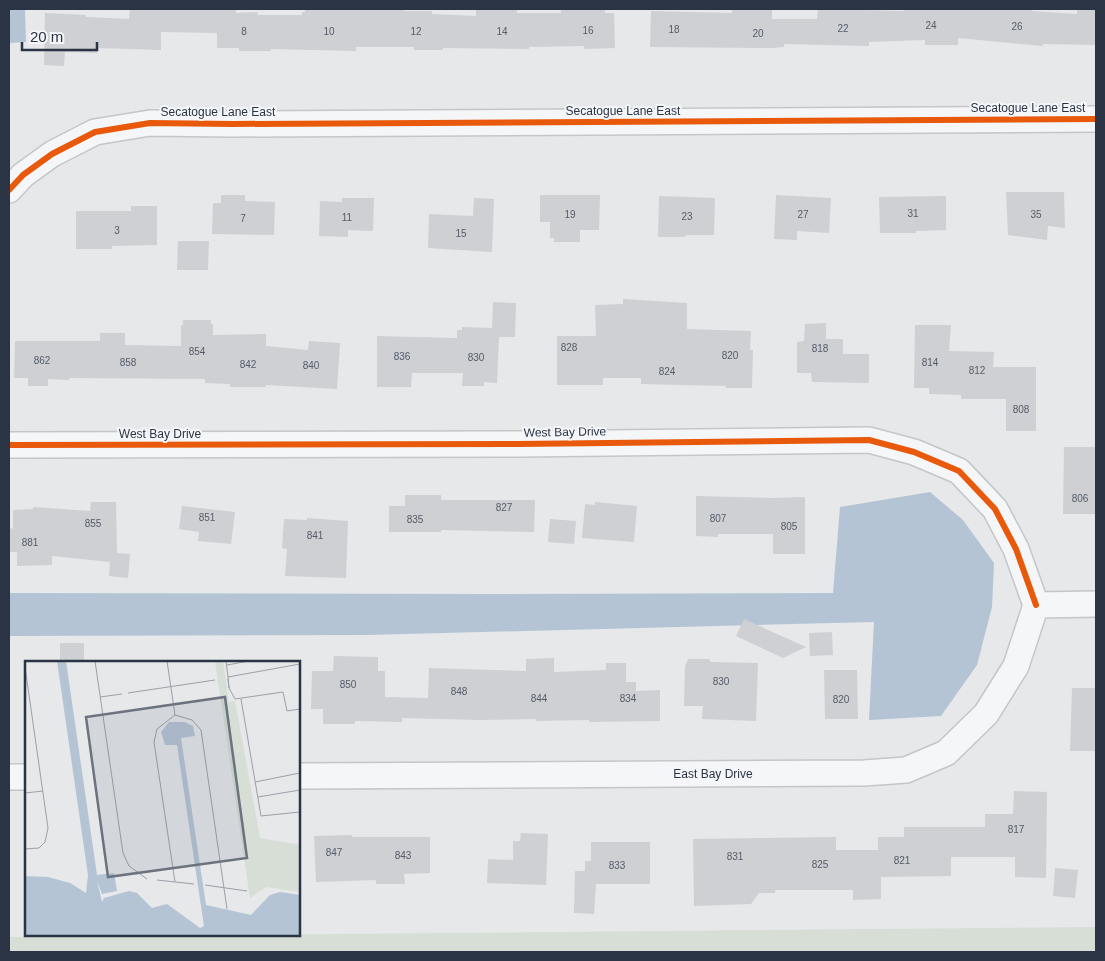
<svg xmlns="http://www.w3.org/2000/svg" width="1105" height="961" viewBox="0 0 1105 961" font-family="Helvetica,sans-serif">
	<rect width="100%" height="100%" fill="#e6e8ea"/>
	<!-- green -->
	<path fill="#d6ded6" d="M 1096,927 L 1096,952 L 9,952 L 9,937 Z"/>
	<!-- water -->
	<path fill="#b4c4d5" d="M 9,9 L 25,9 L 26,42 L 9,43 Z
		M 930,492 L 963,520 L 994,563 L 992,607 L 977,665 L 941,716 L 869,720 L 874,622 L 367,635 L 9,636 L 9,593 L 480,594 L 833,593 L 840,507 Z"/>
	<!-- building -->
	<path fill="#ced0d3" d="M 130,9 L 236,9 L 236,13 L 257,12 L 258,15 L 302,15 L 302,12 L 305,12 L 305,9 L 404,9 L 404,11 L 432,11 L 432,14 L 476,16 L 476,9 L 517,9 L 517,13 L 561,13 L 561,9 L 605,9 L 605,13 L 614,13 L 615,48 L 584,49 L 584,46 L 529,47 L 529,49 L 443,48 L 443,50 L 414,50 L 414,47 L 356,47 L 356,51 L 271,49 L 271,51 L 239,51 L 239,48 L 217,48 L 217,33 L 161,32 L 161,50 L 97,48 L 97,53 L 65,52 L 64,66 L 44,65 L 45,13 L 86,15 L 86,17 L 129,19 Z
		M 732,9 L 772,9 L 772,19 L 817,19 L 818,9 L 904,11 L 904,9 L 1031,9 L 1032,11 L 1077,14 L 1077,9 L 1096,9 L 1096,45 L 1043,44 L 1043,46 L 958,38 L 958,45 L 925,45 L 925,40 L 869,42 L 869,46 L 784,44 L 784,47 L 772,48 L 650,47 L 651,11 L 732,13 Z
		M 1006,192 L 1064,192 L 1065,228 L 1048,226 L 1047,240 L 1008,235 Z
		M 221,195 L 245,195 L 245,201 L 275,202 L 274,235 L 212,234 L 213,203 L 221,203 Z
		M 540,195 L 600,195 L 599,230 L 580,230 L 580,242 L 554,242 L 554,238 L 550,238 L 550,222 L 540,222 Z
		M 776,195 L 831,198 L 829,233 L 797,231 L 797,240 L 774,239 Z
		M 659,196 L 715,198 L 714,235 L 686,235 L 685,237 L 658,237 Z
		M 946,196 L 946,230 L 916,231 L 916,233 L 880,233 L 879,197 Z
		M 342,198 L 374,198 L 373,231 L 348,230 L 348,237 L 319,236 L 320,201 L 342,202 Z
		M 474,198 L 494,199 L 492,252 L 428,248 L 429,214 L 473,216 Z
		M 131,206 L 157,206 L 157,245 L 112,246 L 112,249 L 76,249 L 76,211 L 131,211 Z
		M 178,241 L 209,241 L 208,270 L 177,270 Z
		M 623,299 L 687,303 L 687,329 L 751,331 L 750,350 L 753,350 L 752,388 L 726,388 L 726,386 L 641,384 L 641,378 L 603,378 L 603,385 L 557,385 L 557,336 L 596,336 L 595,305 L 623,304 Z
		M 493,302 L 516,303 L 515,337 L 499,337 L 497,383 L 484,382 L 484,386 L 462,386 L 463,373 L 412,373 L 411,387 L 377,387 L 377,336 L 457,338 L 457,330 L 462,330 L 462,327 L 492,328 Z
		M 183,320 L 211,320 L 211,324 L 213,324 L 213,335 L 266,334 L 266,346 L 308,350 L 309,341 L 340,343 L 337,389 L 266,385 L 266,387 L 230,387 L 230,384 L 205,383 L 205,379 L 69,378 L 69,380 L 48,379 L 48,386 L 28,386 L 28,378 L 14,378 L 15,341 L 100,341 L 100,333 L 125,333 L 125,345 L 181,346 L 181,325 L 183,325 Z
		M 826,323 L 826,339 L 843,339 L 843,354 L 869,354 L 869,383 L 812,382 L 811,373 L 797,373 L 797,342 L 804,341 L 805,324 Z
		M 915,325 L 951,325 L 949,351 L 994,352 L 993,367 L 1036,367 L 1036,431 L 1006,431 L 1006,399 L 961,399 L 961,395 L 929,394 L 929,388 L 914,388 Z
		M 1064,447 L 1096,447 L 1096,514 L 1063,514 Z
		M 405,495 L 441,495 L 441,500 L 535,500 L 534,532 L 441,530 L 441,532 L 389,532 L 389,506 L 405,506 Z
		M 696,496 L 773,498 L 805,497 L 805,554 L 773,554 L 773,534 L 718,534 L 718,537 L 696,536 Z
		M 91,502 L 116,502 L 117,553 L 130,554 L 128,578 L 109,576 L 110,562 L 52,556 L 52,565 L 17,566 L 17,552 L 9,552 L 9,529 L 13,528 L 13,510 L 33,509 L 33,507 L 90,511 Z
		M 595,502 L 637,506 L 634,542 L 582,538 L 585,504 L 595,505 Z
		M 182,506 L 235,512 L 231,544 L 198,541 L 199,532 L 179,529 Z
		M 307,518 L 348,521 L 346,578 L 285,576 L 287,549 L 282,548 L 284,519 L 307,520 Z
		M 550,519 L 576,521 L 574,544 L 548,542 Z
		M 744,619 L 806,647 L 783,658 L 736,636 Z
		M 832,632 L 833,655 L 810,656 L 809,633 Z
		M 60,643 L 84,643 L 84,662 L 60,662 Z
		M 334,656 L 378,657 L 378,671 L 385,671 L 385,697 L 428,698 L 429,668 L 526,671 L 526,659 L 554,658 L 554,672 L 606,670 L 606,663 L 626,663 L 626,682 L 636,682 L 636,691 L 660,690 L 660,721 L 589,722 L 589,720 L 536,721 L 536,719 L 479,720 L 402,718 L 402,722 L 355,721 L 355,724 L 323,724 L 323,709 L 311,709 L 312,671 L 333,671 Z
		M 688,659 L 709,659 L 711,662 L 758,663 L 756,721 L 702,719 L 703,706 L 684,706 L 685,667 Z
		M 824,670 L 857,670 L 858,719 L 825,719 Z
		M 1072,688 L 1096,688 L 1096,751 L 1070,751 Z
		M 1014,791 L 1047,792 L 1046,878 L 1015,877 L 1015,857 L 951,857 L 951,876 L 881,877 L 881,899 L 853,900 L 853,890 L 775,890 L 775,893 L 759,893 L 751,904 L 694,906 L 693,839 L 836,837 L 836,850 L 878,850 L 878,837 L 904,837 L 904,827 L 985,827 L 985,814 L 1013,814 Z
		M 521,833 L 548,834 L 546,885 L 487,883 L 488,859 L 513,860 L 513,841 L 520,841 Z
		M 352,835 L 352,837 L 430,837 L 430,873 L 404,874 L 405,884 L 376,884 L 376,880 L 316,882 L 314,836 Z
		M 591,842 L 650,842 L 650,884 L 596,884 L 594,914 L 574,913 L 575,871 L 585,871 L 585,861 L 591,861 Z
		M 1055,868 L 1078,870 L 1075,898 L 1053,896 Z"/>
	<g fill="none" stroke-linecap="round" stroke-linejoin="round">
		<!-- street casing -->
		<g stroke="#c4c6c8" stroke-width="28">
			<path id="street" d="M 9,190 L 23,175 L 52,154 L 95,132 L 150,123 L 233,124 L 1096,119
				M 9,445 L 518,444 L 869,440 L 914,452 L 959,471 L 995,509 L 1016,549 L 1036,605
				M 1036,605 L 1096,604
				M 299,776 L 864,773 L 906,770 L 946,753 L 986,714 L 1016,666 L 1036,605
				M 9,777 L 26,777"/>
		</g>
		<!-- street -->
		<use href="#street" stroke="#f5f6f7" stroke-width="25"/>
		<!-- cycleway casing -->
		<g stroke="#f4f6f9" stroke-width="9">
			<path id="cycleway" d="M 9,190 L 23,175 L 52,154 L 95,132 L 150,123 L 233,124 L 1096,119
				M 9,445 L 518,444 L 869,440 L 914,452 L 959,471 L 995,509 L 1016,549 L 1036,605"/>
		</g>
		<!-- cycleway -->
		<use href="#cycleway" stroke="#e8590c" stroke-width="6"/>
	</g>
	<g text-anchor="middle" stroke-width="4" stroke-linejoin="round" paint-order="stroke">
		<!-- number labels -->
		<g font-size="10" fill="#545c69">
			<text x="931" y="29">24</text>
			<text x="1017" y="30">26</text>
			<text x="843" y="32">22</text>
			<text x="674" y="33">18</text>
			<text x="588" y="34">16</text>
			<text x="244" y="35">8</text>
			<text x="329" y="35">10</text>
			<text x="416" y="35">12</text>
			<text x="502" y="35">14</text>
			<text x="758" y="37">20</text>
			<text x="913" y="217">31</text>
			<text x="570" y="218">19</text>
			<text x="803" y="218">27</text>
			<text x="1036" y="218">35</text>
			<text x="687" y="220">23</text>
			<text x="347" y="221">11</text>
			<text x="243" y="222">7</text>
			<text x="117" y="234">3</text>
			<text x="461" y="237">15</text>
			<text x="569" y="351">828</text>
			<text x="820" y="352">818</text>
			<text x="197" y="355">854</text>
			<text x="730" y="359">820</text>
			<text x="402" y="360">836</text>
			<text x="476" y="361">830</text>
			<text x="42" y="364">862</text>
			<text x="128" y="366">858</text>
			<text x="930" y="366">814</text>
			<text x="248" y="368">842</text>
			<text x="311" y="369">840</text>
			<text x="977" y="374">812</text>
			<text x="667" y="375">824</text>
			<text x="1021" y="413">808</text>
			<text x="1080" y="502">806</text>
			<text x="504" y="511">827</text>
			<text x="207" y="521">851</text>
			<text x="718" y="522">807</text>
			<text x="415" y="523">835</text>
			<text x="93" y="527">855</text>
			<text x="789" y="530">805</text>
			<text x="315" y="539">841</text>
			<text x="30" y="546">881</text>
			<text x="721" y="685">830</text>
			<text x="348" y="688">850</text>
			<text x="459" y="695">848</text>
			<text x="539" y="702">844</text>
			<text x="628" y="702">834</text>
			<text x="841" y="703">820</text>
			<text x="1016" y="833">817</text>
			<text x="334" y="856">847</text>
			<text x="403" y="859">843</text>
			<text x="735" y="860">831</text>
			<text x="902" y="864">821</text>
			<text x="820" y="868">825</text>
			<text x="617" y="869">833</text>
		</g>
		<!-- street labels -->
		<g font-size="12" fill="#2b3445" stroke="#f4f6f9">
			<text x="1028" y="112">Secatogue Lane East</text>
			<text x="623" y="115">Secatogue Lane East</text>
			<text x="218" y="116">Secatogue Lane East</text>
			<text transform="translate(565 432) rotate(-1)" y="4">West Bay Drive</text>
			<text x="160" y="438">West Bay Drive</text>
			<text x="713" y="778">East Bay Drive</text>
		</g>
	</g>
	<!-- overview -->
	<g transform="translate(25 661)">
		<rect width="275" height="275" fill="#e6e8ea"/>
		<path d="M 190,0 L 198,0 L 204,41 L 210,40 L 235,177 L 275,184 L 275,231 L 241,226 L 225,237 Z" fill="#d6ded6"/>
		<path d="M 32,0 L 41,0 L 72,214 L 89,212 L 92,230 L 77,233 L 72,219 L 77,241 L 79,237 L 104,230 L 112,232 L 127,247 L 142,243 L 175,267 L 179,265 L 152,84 L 140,84 L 136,71 L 144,61 L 160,61 L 168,65 L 170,75 L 156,77 L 181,244 L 226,254 L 245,234 L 255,231 L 275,234 L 275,275 L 0,275 L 0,215 L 23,216 L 45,222 L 61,232 L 63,214 Z" fill="#b4c4d5"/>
		<path fill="none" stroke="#9ba0a8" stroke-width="1" d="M 70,0 L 98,192 L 104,205 L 122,218M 142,0 L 150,54M 201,0 L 203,16 L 275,3M 202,4 L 224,0M 0,6 L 23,167 L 20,181 L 14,187 L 0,188M 203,18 L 204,27 L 203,16M 204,27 L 210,38 L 258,31 L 262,50 L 275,48M 103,32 L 190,19M 75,36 L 97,33M 216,38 L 236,155 L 275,151M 150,54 L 167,59 L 176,69 L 202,248M 150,54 L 132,68 L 129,81 L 150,221M 230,121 L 275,112M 0,132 L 18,130M 233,136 L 275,129M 132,219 L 169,223M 180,224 L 222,230"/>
		<path fill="#6c737f" fill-opacity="0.15" stroke="#6c737f" stroke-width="2.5" d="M 200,36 L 222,197 L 83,216 L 61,56 Z"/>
		<rect width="275" height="275" fill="none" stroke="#2b3445" stroke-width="2.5"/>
	</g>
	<!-- border -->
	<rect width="1105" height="961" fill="none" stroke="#2b3445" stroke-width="20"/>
	<!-- scale -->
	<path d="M22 42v8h75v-8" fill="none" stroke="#2b3445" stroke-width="2.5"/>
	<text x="30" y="42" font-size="15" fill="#2b3445" stroke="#f4f6f9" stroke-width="4" paint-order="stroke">20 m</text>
</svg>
